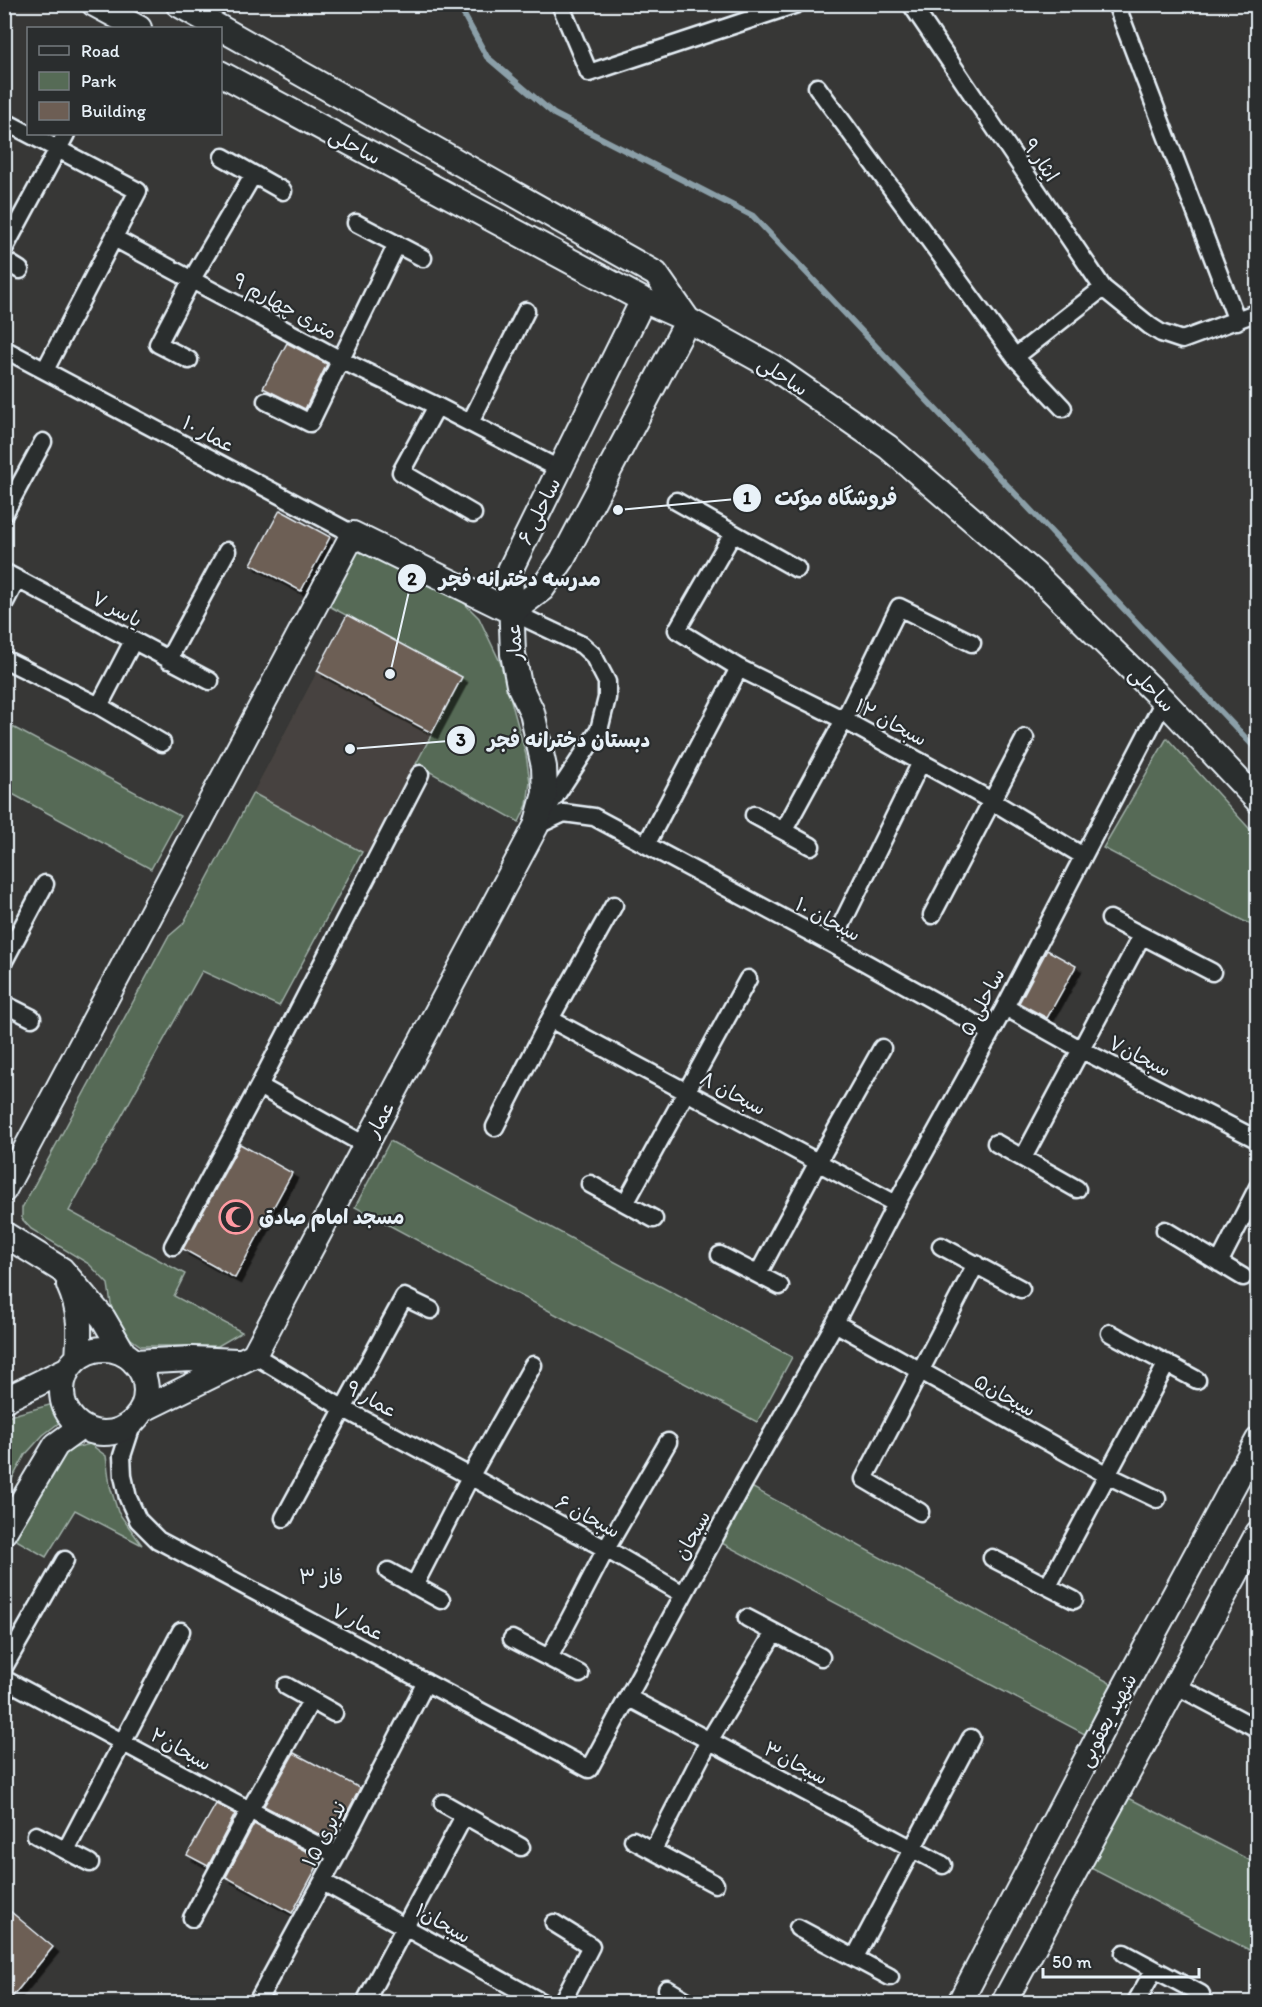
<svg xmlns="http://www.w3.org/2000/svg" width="1262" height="2007" viewBox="0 0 1262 2007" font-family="Itim,'Playpen Sans Arabic',sans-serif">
	<defs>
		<filter id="shadow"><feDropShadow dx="5.5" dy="5.5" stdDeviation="0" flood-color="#0009"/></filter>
	</defs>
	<rect width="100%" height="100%" fill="#373736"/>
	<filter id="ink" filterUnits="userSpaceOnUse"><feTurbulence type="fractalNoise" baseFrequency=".0167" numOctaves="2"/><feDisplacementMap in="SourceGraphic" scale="12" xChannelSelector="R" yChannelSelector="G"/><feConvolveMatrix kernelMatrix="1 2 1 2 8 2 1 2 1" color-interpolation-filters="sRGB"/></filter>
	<g filter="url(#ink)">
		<!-- built -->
		<path fill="#47433f" d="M 347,615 L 462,677 L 369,852 L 362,852 L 253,793 Z"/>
		<!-- green -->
		<path fill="#566b56" stroke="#9faea7" stroke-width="1.5" d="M 358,545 L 457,596 L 479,618 L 501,664 L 526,755 L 530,782 L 527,805 L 519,822 L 416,764 L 462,677 L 327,605 Z
			M 5,723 L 180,816 L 151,869 L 5,790 Z
			M 1167,738 L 1257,837 L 1257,928 L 1103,848 Z
			M 253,793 L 362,852 L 279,1006 L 202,971 L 69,1211 L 185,1274 L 174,1296 L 242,1332 L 218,1346 L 141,1346 L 128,1337 L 113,1317 L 108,1284 L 89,1264 L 31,1229 L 22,1219 L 22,1208 L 168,937 L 183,924 Z
			M 390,1141 L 792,1357 L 757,1422 L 355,1207 Z
			M 53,1404 L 61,1409 L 64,1419 L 43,1435 L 25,1455 L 5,1492 L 5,1417 Z
			M 90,1444 L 106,1456 L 110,1486 L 118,1512 L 142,1545 L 75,1510 L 46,1557 L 11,1537 L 60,1458 L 74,1448 Z
			M 744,1483 L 1123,1690 L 1096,1740 L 714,1539 Z
			M 1117,1792 L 1257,1864 L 1257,1954 L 1079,1862 Z"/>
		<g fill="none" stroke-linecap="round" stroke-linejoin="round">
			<!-- stream -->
			<path stroke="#8b9fa8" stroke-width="6" d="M 458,4 L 487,57 L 554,114 L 753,216 L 1258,751"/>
		</g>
		<!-- building -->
		<path fill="#6d5e54" stroke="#e8f1f8" stroke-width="1.5" filter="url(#shadow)" d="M 287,343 L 327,364 L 305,409 L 263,388 Z
			M 280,510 L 330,537 L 301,591 L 251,564 Z
			M 347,615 L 462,677 L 432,733 L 317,671 Z
			M 1047,950 L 1076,966 L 1047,1018 L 1019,1003 Z
			M 240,1144 L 292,1173 L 235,1278 L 183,1249 Z
			M 294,1753 L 360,1788 L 332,1841 L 264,1806 Z
			M 216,1804 L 235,1814 L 208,1866 L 187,1855 Z
			M 254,1824 L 321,1859 L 292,1913 L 226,1877 Z
			M 4,1906 L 53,1947 L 8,2002 L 4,2002 Z"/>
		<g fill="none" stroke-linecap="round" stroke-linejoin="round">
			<!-- street casing -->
			<g stroke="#e8f1f8" stroke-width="21">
				<path id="street" d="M 560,4 L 589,73 L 797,4
					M 911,4 L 1103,288 L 1150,326 L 1161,333 L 1182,340 L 1258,312
					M 1116,4 L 1237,321
					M 817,87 L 1015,357 L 1063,408
					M 4,121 L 138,191 L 45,370
					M 223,157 L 283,191
					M 356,223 L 423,258
					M 114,238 L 341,360 L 437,406 L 559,469
					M 4,249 L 66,134
					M 4,260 L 20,270
					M 4,349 L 353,534
					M 1015,357 L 1103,288
					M 189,360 L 158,344 L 192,279 L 253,175
					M 266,401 L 310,423 L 397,244
					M 437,406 L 401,472 L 473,514
					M 470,423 L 526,311
					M 676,501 L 797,569
					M 4,514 L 43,442
					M 733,533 L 677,630 L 739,668 L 844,720 L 992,801 L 1083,856
					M 4,572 L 210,681
					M 4,604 L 17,579
					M 512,612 L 582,645 L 593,655 L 607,682 L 607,698 L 599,730 L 545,812
					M 4,659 L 99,706 L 162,743
					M 168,660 L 227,551
					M 99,706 L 133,641
					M 754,815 L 811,846
					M 536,826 L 564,813 L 594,817 L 832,944 L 990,1032
					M 784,830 L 844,720 L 899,607 L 972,643
					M 646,845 L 739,668
					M 932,915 L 1025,738
					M 1110,919 L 1212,972
					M 832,944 L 921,762
					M 4,961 L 45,884
					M 4,1004 L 32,1018
					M 1005,1007 L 1082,1050 L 1258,1140
					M 550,1019 L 896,1204
					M 259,1086 L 365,1145
					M 495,1127 L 550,1019 L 614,905
					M 996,1143 L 1077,1189
					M 1023,1158 L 1141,937
					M 590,1184 L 654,1219
					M 626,1202 L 748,979
					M 1165,1230 L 1243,1277
					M 173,1246 L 259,1086 L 420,774
					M 941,1246 L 1021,1289
					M 720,1255 L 780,1286
					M 1219,1263 L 1258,1187
					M 758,1274 L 818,1162 L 882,1048
					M 835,1323 L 1107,1475 L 1157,1499
					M 1110,1333 L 1197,1380
					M 254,1355 L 344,1409 L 606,1549 L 683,1594
					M 133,1422 L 122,1456 L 123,1476 L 128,1498 L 138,1520 L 158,1540 L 589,1769 L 744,1483 L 835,1323 L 896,1204 L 1005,1007 L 1164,701
					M 920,1512 L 864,1479 L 976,1264
					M 284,1518 L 404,1297 L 431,1310
					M 992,1558 L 1074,1600
					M 388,1571 L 441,1600
					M 414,1586 L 470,1477 L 533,1365
					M 1048,1586 L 1167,1363
					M 747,1618 L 821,1657
					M 512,1639 L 580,1674
					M 549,1658 L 606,1549 L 668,1442
					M 4,1667 L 65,1560
					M 4,1679 C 116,1738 225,1799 337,1855
					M 1175,1685 L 1258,1729
					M 286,1686 L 334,1713
					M 629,1698 L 943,1865
					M 443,1803 L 521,1847
					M 36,1835 L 90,1863
					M 633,1840 L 715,1884
					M 66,1850 L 181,1631
					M 653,1850 L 709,1741 L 774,1633
					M 323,1882 L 541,2002
					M 192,1918 L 249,1811 L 311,1701
					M 554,1923 L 591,1946 L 562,2002
					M 798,1928 L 890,1977
					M 1124,1953 L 1201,1994
					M 855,1957 L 971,1738
					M 667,1989 L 689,2002
					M 257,2002 L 337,1855 L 426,1682
					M 365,2002 L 464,1816
					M 1136,2002 L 1154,1970"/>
			</g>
			<!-- secondary casing -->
			<g stroke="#e8f1f8" stroke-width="28">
				<path id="secondary" d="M 94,4 L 139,28
					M 178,4 L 656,274 L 688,320 L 562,560 L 542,589 L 512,612
					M 220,73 L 643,300 L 688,320 L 773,367 L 888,447 L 1034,573 L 1164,701 L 1258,801
					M 4,1190 L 353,534 L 512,612
					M 4,1234 L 62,1270 L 103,1318 L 124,1354
					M 69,1285 C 81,1312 80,1330 78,1358
					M62 1391a42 42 0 1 1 84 0a42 42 0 1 1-84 0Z
					M 134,1362 L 192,1359 L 237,1361
					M 4,1400 L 68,1369
					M 142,1410 L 254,1355 L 536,826 L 545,793 L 544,767 L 532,712 L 519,685 L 513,654 L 510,570 L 643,300
					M 4,1532 L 56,1445 L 81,1427
					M 960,2002 L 1108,1718 L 1258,1440
					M 1004,2002 L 1258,1533"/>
			</g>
			<!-- street -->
			<use href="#street" stroke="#2a2d2e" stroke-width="16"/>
			<!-- secondary -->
			<use href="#secondary" stroke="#2a2d2e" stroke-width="24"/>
		</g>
	</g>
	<!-- icons -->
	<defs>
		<g id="mosque-ring" transform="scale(1.725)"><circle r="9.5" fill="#2a2d2e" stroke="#ff9aa2" stroke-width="1.5"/><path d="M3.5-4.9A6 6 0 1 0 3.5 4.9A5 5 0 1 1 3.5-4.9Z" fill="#ff9aa2"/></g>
	</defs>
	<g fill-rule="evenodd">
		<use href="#mosque-ring" x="236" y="1217"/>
	</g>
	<g text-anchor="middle" stroke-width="4.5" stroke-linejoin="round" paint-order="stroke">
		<!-- street labels -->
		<g font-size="20" fill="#e8f1f8" stroke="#2a2d2e">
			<text transform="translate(355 146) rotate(28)" y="7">ساحلی</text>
			<text transform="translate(1041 160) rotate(56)" y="7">ایثار ۹</text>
			<text transform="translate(285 306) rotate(29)" y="7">۹ متری چهارم</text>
			<text transform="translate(783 376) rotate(33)" y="7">ساحلی</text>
			<text transform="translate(209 434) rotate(28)" y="7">عمار ۱۰</text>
			<text transform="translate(539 511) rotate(-64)" y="7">ساحلی ۶</text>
			<text transform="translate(117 609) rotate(28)" y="7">یاسر ۷</text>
			<text transform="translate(514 642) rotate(-94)" y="7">عمار</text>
			<text transform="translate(1152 689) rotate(45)" y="7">ساحلی</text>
			<text transform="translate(891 722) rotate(28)" y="7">سبحان ۱۲</text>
			<text transform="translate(828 919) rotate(28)" y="7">سبحان ۱۰</text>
			<text transform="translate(982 1002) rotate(-62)" y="7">ساحلی ۵</text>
			<text transform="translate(1140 1056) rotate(27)" y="7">سبحان۷</text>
			<text transform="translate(733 1093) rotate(28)" y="7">سبحان ۸</text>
			<text transform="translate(380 1119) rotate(-61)" y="7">عمار</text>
			<text transform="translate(1005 1395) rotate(29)" y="7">سبحان۵</text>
			<text transform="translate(372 1399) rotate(29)" y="7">عمار ۹</text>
			<text transform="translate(588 1516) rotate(28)" y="7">سبحان ۶</text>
			<text transform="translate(692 1535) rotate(-61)" y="7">سبحان</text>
			<text transform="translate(358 1622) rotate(28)" y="7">عمار ۷</text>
			<text transform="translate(1107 1720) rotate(-62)" y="7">شهید یعقوبی</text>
			<text transform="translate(181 1749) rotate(29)" y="7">سبحان۲</text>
			<text transform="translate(796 1763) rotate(28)" y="7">سبحان۳</text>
			<text transform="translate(324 1834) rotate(-62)" y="7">ندیری ۱۵</text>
			<text transform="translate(443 1923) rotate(29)" y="7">سبحان۱</text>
		</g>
		<!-- poi labels -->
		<g font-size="20" font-weight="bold" fill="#e8f1f8" stroke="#2a2d2e" text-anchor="start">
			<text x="259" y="1224">مسجد امام صادق</text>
		</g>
		<!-- neighbourhood labels -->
		<g font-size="21" fill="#e8f1f8" stroke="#2a2d2e">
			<text x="321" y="1584">فاز ۳</text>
		</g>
	</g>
	<!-- callouts -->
	<path fill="none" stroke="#e8f1f8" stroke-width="2" d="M618 510L747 498M390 674L412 578M350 749L461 740"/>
	<g fill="#e8f1f8" stroke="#2a2d2e" stroke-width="2">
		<circle cx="618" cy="510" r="6"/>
		<circle cx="390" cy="674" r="6"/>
		<circle cx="350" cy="749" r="6"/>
		<circle cx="747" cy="498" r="15"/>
		<circle cx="412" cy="578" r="15"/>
		<circle cx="461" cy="740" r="15"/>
	</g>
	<g font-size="18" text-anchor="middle" font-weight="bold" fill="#111">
		<text x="747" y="504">1</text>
		<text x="412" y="585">2</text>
		<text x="461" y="746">3</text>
	</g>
	<g font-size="21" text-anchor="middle" font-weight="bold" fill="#e8f1f8" stroke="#2a2d2e" stroke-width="4.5" stroke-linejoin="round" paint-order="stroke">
		<text x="836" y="505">فروشگاه موکت</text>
		<text x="520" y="586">مدرسه دخترانه فجر</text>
		<text x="569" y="747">دبستان دخترانه فجر</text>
	</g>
	<!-- margin -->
	<rect width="1262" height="2007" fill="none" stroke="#2a2d2e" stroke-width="24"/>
	<rect x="12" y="12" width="1238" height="1983" fill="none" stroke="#e8f1f8" stroke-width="2" filter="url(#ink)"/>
	<!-- legend -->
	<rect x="27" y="27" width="195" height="108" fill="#2a2d2e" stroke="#767b7f" stroke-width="1.5"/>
	<rect x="39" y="46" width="30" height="9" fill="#2a2d2e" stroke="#767b7f" stroke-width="1.5"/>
	<text x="81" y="57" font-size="18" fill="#e8f1f8">Road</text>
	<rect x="39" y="72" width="30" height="18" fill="#566b56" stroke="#767b7f" stroke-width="1.5"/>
	<text x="81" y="87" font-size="18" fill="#e8f1f8">Park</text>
	<rect x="39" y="102" width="30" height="18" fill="#6d5e54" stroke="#767b7f" stroke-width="1.5"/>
	<text x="81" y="117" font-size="18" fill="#e8f1f8">Building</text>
	<!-- scale -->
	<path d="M1043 1968v9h156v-9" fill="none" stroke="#e8f1f8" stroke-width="3"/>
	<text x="1052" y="1968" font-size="18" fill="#e8f1f8" stroke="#2a2d2e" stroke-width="4.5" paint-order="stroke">50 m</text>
</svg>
